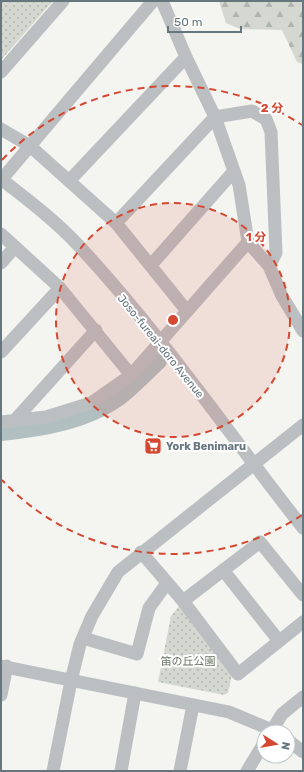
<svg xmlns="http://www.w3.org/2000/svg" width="304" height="772" viewBox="0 0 304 772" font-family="Rubik,'Noto Sans JP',sans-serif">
	<defs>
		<pattern id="forest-firs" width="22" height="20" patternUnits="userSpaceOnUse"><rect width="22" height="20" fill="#d4d8d0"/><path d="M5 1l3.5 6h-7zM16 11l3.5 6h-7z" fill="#b0b4ae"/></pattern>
		<pattern id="park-dots" width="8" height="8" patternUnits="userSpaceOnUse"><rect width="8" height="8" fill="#d4d8d0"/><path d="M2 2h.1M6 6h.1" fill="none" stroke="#b0b4ae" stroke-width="1.8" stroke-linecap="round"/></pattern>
	</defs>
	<rect width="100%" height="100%" fill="#f4f4f0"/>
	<!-- forest -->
	<path fill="url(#forest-firs)" d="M 219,1 L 303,2 L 303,64 L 297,62 L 282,30 L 240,29 L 226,23 Z"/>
	<!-- park -->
	<path fill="url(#park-dots)" d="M 1,1 L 53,1 L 1,60 Z
		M 179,606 L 232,675 L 228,693 L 224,695 L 158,682 L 171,616 Z"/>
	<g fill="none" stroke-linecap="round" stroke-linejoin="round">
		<!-- river -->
		<path stroke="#b1bfc1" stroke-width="18" d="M 1,432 C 41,428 86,421 120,396 C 133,386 145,373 158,361"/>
		<!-- minor -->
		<path stroke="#bbbfc2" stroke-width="13" d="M 162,1 L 186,57 L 215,117 L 234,171 L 239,185 L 248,242 L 269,266 L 282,296 L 303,331
			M 1,72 L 63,1
			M 1,129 L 30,146 L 116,223 L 187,311
			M 1,179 C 28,200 56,221 79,246 C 161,334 229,434 303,528
			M 1,180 L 153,1
			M 69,181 L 186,57
			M 116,223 L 215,117 L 252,111 L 266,119 L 271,132 L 276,253 L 269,266
			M 1,234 L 60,288 L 131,375
			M 1,263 L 15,247
			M 151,265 L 234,171
			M 1,352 L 60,288
			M 14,421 L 96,330
			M 1,422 L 46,417 L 91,403 L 131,375 L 248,242
			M 141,552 L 183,601 L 238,674 L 303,622
			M 223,570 L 279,641
			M 183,601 L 260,542 L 303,595
			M 83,638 L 137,654 L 149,608 L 167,583
			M 1,666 L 229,712 L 277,732
			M 1,695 L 7,666
			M 271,732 L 282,714 L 303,697
			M 288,740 L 303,752
			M 53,771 L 71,681 L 80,644 L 92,616 L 118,572 L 303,425
			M 121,771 L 135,693
			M 180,771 L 193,705
			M 247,771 L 264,743"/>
	</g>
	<!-- distance rings -->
	<circle cx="173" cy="320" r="117" fill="#d44831" fill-opacity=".12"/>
	<g fill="none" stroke="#d44831" stroke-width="2" stroke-dasharray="7 5">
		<circle cx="173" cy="320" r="117"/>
		<path d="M302 515A234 234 0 0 1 2 480M2 160A234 234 0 0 1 302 125"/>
	</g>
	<!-- icons -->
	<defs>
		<g id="supermarket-square" transform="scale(0.9)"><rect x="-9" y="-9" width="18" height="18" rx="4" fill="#d44831" stroke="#fff"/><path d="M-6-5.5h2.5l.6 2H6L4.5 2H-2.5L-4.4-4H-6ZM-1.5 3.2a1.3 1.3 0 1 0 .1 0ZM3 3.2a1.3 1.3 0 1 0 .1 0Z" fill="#fff"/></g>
	</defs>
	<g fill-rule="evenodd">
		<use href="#supermarket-square" x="153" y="446"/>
	</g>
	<g text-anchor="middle" stroke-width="4" stroke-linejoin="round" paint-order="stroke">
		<!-- street labels -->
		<g font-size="11" fill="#65767f" stroke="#fff">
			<text transform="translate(161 346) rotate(51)" y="4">Joso-fureai-doro Avenue</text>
		</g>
		<!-- poi labels -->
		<g font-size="11" font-weight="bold" fill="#65767f" stroke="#fff" text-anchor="start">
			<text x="166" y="450">York Benimaru</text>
		</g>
		<!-- park labels -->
		<g font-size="11" fill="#697764" stroke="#fff">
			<text x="188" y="665">笛の丘公園</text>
		</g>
	</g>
	<circle cx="173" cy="320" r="6" fill="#d44831" stroke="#fff" stroke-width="2"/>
	<g font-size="12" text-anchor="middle" font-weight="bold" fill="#d44831" stroke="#fff" stroke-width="4" stroke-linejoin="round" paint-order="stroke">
		<text x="272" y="112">2 分</text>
		<text x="256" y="241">1 分</text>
	</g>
	<!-- border -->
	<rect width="304" height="772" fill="none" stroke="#65767f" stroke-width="4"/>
	<!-- north arrow -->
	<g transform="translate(276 744) rotate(101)"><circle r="19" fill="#ffffff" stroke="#c1c8cc"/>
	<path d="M0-3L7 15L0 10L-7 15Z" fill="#d44831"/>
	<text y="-6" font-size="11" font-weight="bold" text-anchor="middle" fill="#65767f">N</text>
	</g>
	<!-- scale -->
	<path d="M168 26v6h73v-6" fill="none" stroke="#65767f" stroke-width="2"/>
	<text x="174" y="26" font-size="12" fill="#65767f" stroke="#ffffff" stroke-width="3" paint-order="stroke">50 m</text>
</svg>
